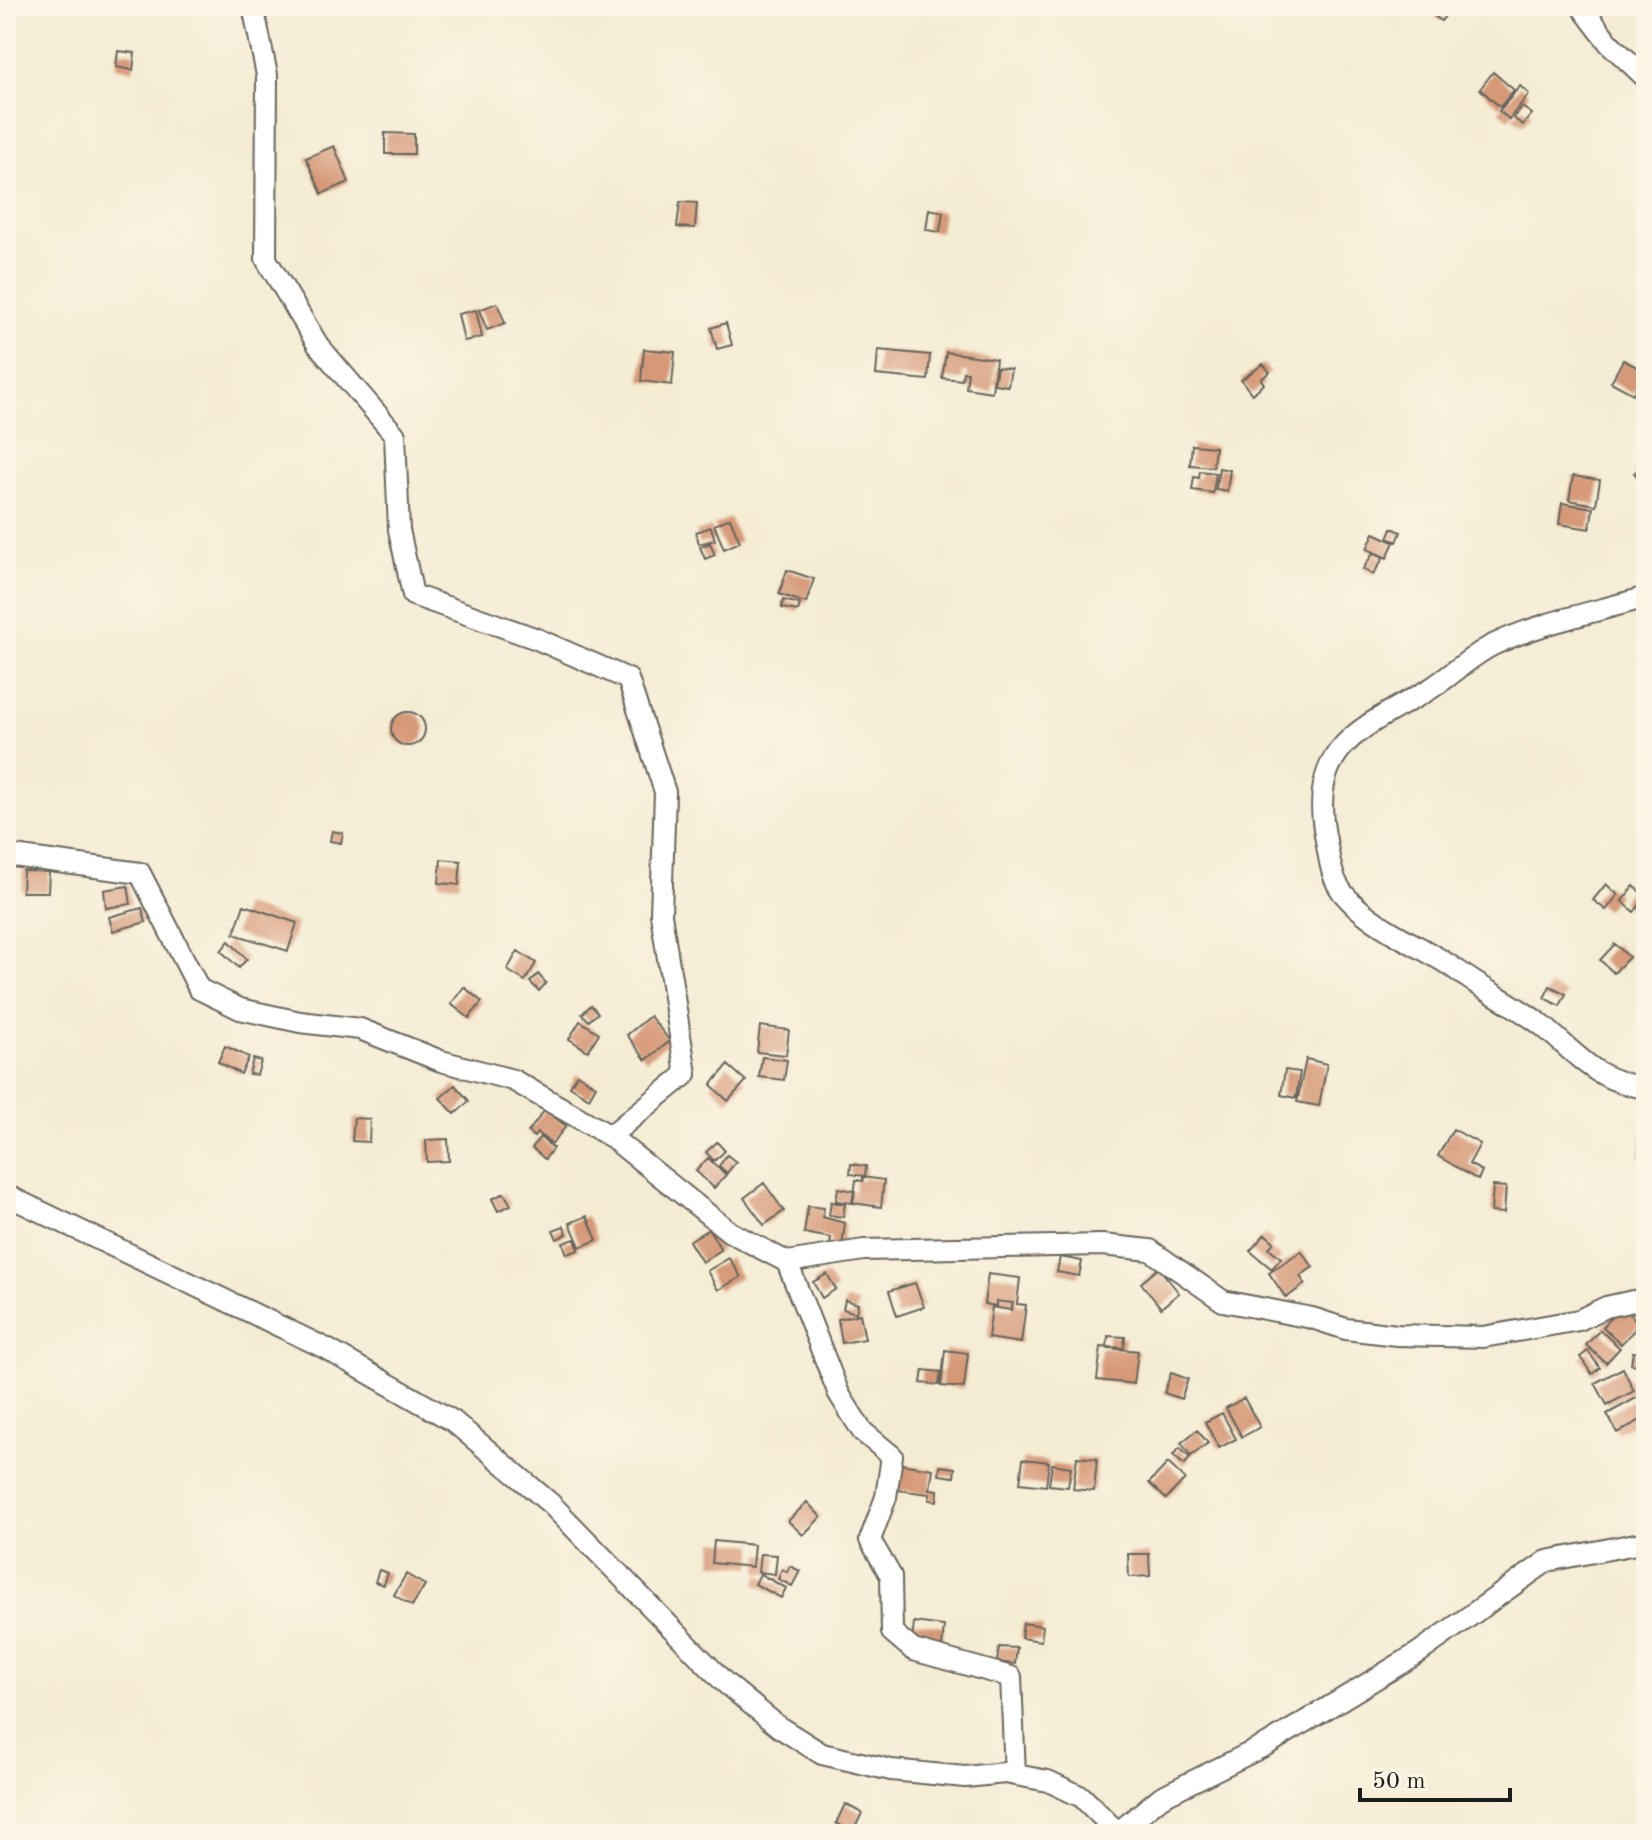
<svg xmlns="http://www.w3.org/2000/svg" width="1652" height="1840" viewBox="0 0 1652 1840" font-family="'Old Standard TT',serif">
	<rect width="100%" height="100%" fill="#fcf5e5"/>
	<filter id="ink" filterUnits="userSpaceOnUse"><feTurbulence type="fractalNoise" baseFrequency=".0125" numOctaves="2"/><feDisplacementMap in="SourceGraphic" scale="16" xChannelSelector="R" yChannelSelector="G"/><feConvolveMatrix kernelMatrix="1 2 1 2 8 2 1 2 1" color-interpolation-filters="sRGB"/></filter>
	<filter id="wash" filterUnits="userSpaceOnUse"><feTurbulence type="fractalNoise" baseFrequency=".006" numOctaves="4" result="noise"/><feDisplacementMap in="SourceGraphic" scale="32" xChannelSelector="R" yChannelSelector="G"/><feGaussianBlur stdDeviation="1.8" result="paint"/><feColorMatrix in="noise" values="0 0 0 0 0 0 0 0 0 0 0 0 0 0 0 0 0 1.4 0 .05"/><feComposite in="paint" operator="in"/></filter>
	<g filter="url(#wash)">
		<rect width="100%" height="100%" fill="#f4ecd3"/>
		<g id="blocks">
			<!-- building -->
			<path fill="#d69978" d="M 1440,6 L 1453,6 L 1441,21 L 1433,15 Z
				M 118,51 L 135,53 L 133,70 L 116,67 Z
				M 1493,72 L 1514,90 L 1500,107 L 1480,89 Z
				M 1520,86 L 1529,94 L 1509,119 L 1499,111 Z
				M 1522,107 L 1532,114 L 1523,125 L 1513,118 Z
				M 385,133 L 414,134 L 414,154 L 385,154 Z
				M 334,146 L 349,182 L 322,194 L 306,158 Z
				M 680,202 L 697,203 L 695,228 L 677,227 Z
				M 929,209 L 943,212 L 940,232 L 926,230 Z
				M 497,303 L 505,323 L 487,330 L 479,310 Z
				M 476,310 L 482,337 L 464,341 L 458,314 Z
				M 726,323 L 732,345 L 717,349 L 711,328 Z
				M 644,349 L 675,352 L 672,385 L 641,381 Z
				M 878,350 L 930,355 L 928,380 L 876,375 Z
				M 946,352 L 996,359 L 992,392 L 966,388 L 968,372 L 963,372 L 962,380 L 942,378 Z
				M 1623,360 L 1645,371 L 1633,394 L 1611,382 Z
				M 1263,364 L 1270,372 L 1261,379 L 1264,384 L 1252,394 L 1241,380 Z
				M 997,367 L 1011,369 L 1008,386 L 994,384 Z
				M 1192,445 L 1215,447 L 1213,467 L 1190,465 Z
				M 1646,462 L 1646,486 L 1634,473 Z
				M 1219,468 L 1230,470 L 1227,491 L 1216,489 Z
				M 1200,471 L 1216,473 L 1213,493 L 1192,490 L 1194,477 L 1199,478 Z
				M 1573,476 L 1600,480 L 1596,505 L 1569,500 Z
				M 1562,503 L 1593,508 L 1590,529 L 1559,524 Z
				M 730,518 L 740,542 L 724,549 L 714,525 Z
				M 711,527 L 715,540 L 699,544 L 696,532 Z
				M 1392,528 L 1401,532 L 1397,542 L 1388,538 Z
				M 1374,533 L 1394,542 L 1387,558 L 1367,549 Z
				M 710,543 L 715,555 L 705,559 L 700,547 Z
				M 1374,552 L 1383,558 L 1373,575 L 1363,569 Z
				M 787,570 L 814,579 L 806,603 L 779,594 Z
				M 783,600 L 800,604 L 798,611 L 782,608 Z
				M391 729a17 17 0 1 1 34 0a17 17 0 1 1-34 0Z
				M 332,831 L 343,833 L 341,843 L 330,841 Z
				M 441,859 L 461,861 L 459,885 L 439,883 Z
				M 23,871 L 49,872 L 48,892 L 22,892 Z
				M 1606,884 L 1618,895 L 1606,910 L 1593,900 Z
				M 128,886 L 131,904 L 106,908 L 104,890 Z
				M 1634,886 L 1646,897 L 1634,912 L 1622,901 Z
				M 244,905 L 297,923 L 288,951 L 234,934 Z
				M 142,908 L 146,922 L 113,931 L 109,917 Z
				M 229,941 L 247,959 L 239,968 L 221,951 Z
				M 1615,944 L 1629,957 L 1614,973 L 1600,960 Z
				M 518,951 L 536,963 L 525,981 L 507,970 Z
				M 538,974 L 546,983 L 539,991 L 530,982 Z
				M 1550,986 L 1566,994 L 1560,1006 L 1544,998 Z
				M 464,987 L 482,1002 L 469,1018 L 451,1004 Z
				M 591,1005 L 598,1013 L 589,1021 L 582,1014 Z
				M 650,1016 L 670,1041 L 646,1060 L 627,1035 Z
				M 580,1021 L 599,1033 L 588,1051 L 569,1039 Z
				M 760,1026 L 789,1030 L 786,1055 L 757,1052 Z
				M 225,1046 L 249,1057 L 241,1074 L 218,1062 Z
				M 762,1057 L 787,1060 L 784,1080 L 759,1077 Z
				M 253,1059 L 261,1061 L 257,1075 L 249,1074 Z
				M 1306,1059 L 1327,1064 L 1319,1106 L 1297,1102 Z
				M 728,1065 L 746,1081 L 728,1101 L 711,1085 Z
				M 1285,1070 L 1300,1072 L 1296,1098 L 1281,1095 Z
				M 577,1074 L 596,1086 L 589,1098 L 570,1086 Z
				M 455,1085 L 469,1101 L 455,1114 L 440,1098 Z
				M 545,1110 L 566,1126 L 552,1144 L 537,1133 L 534,1137 L 528,1132 Z
				M 354,1118 L 370,1119 L 369,1142 L 352,1141 Z
				M 1453,1129 L 1480,1144 L 1469,1164 L 1482,1171 L 1478,1180 L 1438,1156 Z
				M 1642,1134 L 1646,1134 L 1646,1159 L 1640,1158 Z
				M 540,1137 L 553,1148 L 545,1159 L 532,1148 Z
				M 448,1139 L 449,1161 L 427,1162 L 426,1140 Z
				M 717,1142 L 725,1151 L 714,1161 L 706,1152 Z
				M 727,1155 L 736,1162 L 727,1173 L 719,1166 Z
				M 708,1158 L 726,1175 L 714,1188 L 696,1171 Z
				M 851,1164 L 866,1166 L 865,1176 L 850,1174 Z
				M 863,1177 L 884,1180 L 881,1207 L 853,1203 L 856,1180 L 863,1181 Z
				M 764,1183 L 784,1211 L 764,1225 L 744,1198 Z
				M 1493,1186 L 1506,1187 L 1504,1213 L 1491,1212 Z
				M 838,1188 L 854,1191 L 852,1203 L 836,1201 Z
				M 504,1193 L 511,1205 L 498,1211 L 492,1199 Z
				M 831,1202 L 845,1204 L 843,1217 L 829,1215 Z
				M 808,1206 L 824,1208 L 822,1217 L 845,1223 L 842,1247 L 830,1245 L 831,1238 L 804,1233 Z
				M 587,1216 L 597,1240 L 580,1247 L 570,1223 Z
				M 564,1226 L 567,1234 L 557,1239 L 553,1230 Z
				M 709,1229 L 721,1250 L 702,1262 L 689,1241 Z
				M 1265,1234 L 1274,1242 L 1269,1248 L 1281,1258 L 1272,1269 L 1250,1251 Z
				M 575,1239 L 579,1250 L 567,1254 L 563,1243 Z
				M 1301,1251 L 1313,1267 L 1300,1276 L 1305,1284 L 1286,1298 L 1269,1273 Z
				M 1060,1257 L 1082,1261 L 1079,1276 L 1057,1272 Z
				M 729,1258 L 741,1277 L 718,1290 L 707,1271 Z
				M 1159,1268 L 1179,1293 L 1161,1308 L 1141,1283 Z
				M 827,1274 L 836,1289 L 822,1298 L 813,1282 Z
				M 988,1274 L 1020,1278 L 1017,1304 L 1026,1305 L 1021,1343 L 988,1338 L 992,1307 L 1011,1310 L 1013,1303 L 996,1301 L 996,1306 L 984,1304 Z
				M 915,1283 L 924,1307 L 897,1316 L 889,1291 Z
				M 845,1300 L 858,1304 L 856,1313 L 843,1309 Z
				M 1621,1306 L 1640,1324 L 1621,1344 L 1603,1327 Z
				M 860,1314 L 865,1339 L 842,1343 L 838,1319 Z
				M 1600,1330 L 1620,1348 L 1606,1363 L 1586,1345 Z
				M 1108,1336 L 1125,1337 L 1124,1348 L 1107,1347 Z
				M 1101,1347 L 1138,1351 L 1134,1384 L 1097,1380 Z
				M 945,1350 L 968,1353 L 964,1388 L 941,1386 Z
				M 1588,1351 L 1600,1368 L 1592,1374 L 1580,1357 Z
				M 1633,1352 L 1646,1354 L 1645,1366 L 1631,1364 Z
				M 1623,1368 L 1634,1391 L 1607,1405 L 1595,1383 Z
				M 923,1370 L 941,1372 L 939,1385 L 921,1383 Z
				M 1171,1373 L 1188,1379 L 1181,1399 L 1164,1393 Z
				M 1638,1397 L 1646,1417 L 1617,1433 L 1607,1414 Z
				M 1244,1398 L 1260,1427 L 1242,1437 L 1226,1408 Z
				M 1222,1413 L 1236,1439 L 1219,1448 L 1205,1422 Z
				M 1197,1430 L 1208,1443 L 1191,1456 L 1181,1443 Z
				M 1180,1448 L 1190,1458 L 1184,1465 L 1173,1455 Z
				M 1077,1457 L 1097,1459 L 1094,1491 L 1073,1489 Z
				M 1023,1459 L 1049,1462 L 1046,1486 L 1020,1483 Z
				M 1168,1463 L 1185,1479 L 1166,1499 L 1149,1483 Z
				M 900,1464 L 933,1469 L 930,1489 L 938,1490 L 937,1501 L 929,1500 L 930,1494 L 896,1490 Z
				M 1052,1464 L 1071,1467 L 1068,1487 L 1049,1485 Z
				M 940,1466 L 955,1468 L 954,1477 L 939,1475 Z
				M 807,1502 L 821,1517 L 803,1535 L 788,1521 Z
				M 714,1541 L 754,1545 L 752,1567 L 712,1563 Z
				M 760,1554 L 777,1555 L 775,1574 L 758,1572 Z
				M 1128,1554 L 1149,1554 L 1150,1576 L 1129,1577 Z
				M 790,1566 L 800,1571 L 792,1586 L 778,1579 L 782,1569 L 787,1572 Z
				M 379,1570 L 388,1573 L 384,1585 L 375,1582 Z
				M 406,1574 L 425,1585 L 412,1606 L 394,1595 Z
				M 760,1574 L 786,1588 L 781,1598 L 755,1584 Z
				M 914,1622 L 944,1626 L 942,1647 L 912,1643 Z
				M 1023,1623 L 1043,1626 L 1041,1641 L 1021,1638 Z
				M 999,1647 L 1017,1648 L 1015,1664 L 997,1662 Z
				M 845,1804 L 862,1813 L 853,1832 L 836,1823 Z"/>
		</g>
	</g>
	<g filter="url(#ink)">
		<use href="#blocks" fill-opacity="0" stroke="#68655c" stroke-width="2"/>
		<g fill="none" stroke-linecap="round" stroke-linejoin="round">
			<!-- street casing -->
			<g stroke="#68655c" stroke-width="24">
				<path id="street" d="M 253,6 L 267,75 L 266,259 L 318,345 L 395,435 L 399,530 L 413,595 L 537,639 L 628,679 L 665,792 L 661,914 L 686,1074 L 610,1136
					M 1581,6 L 1609,43 L 1646,78
					M 1646,597 C 1596,612 1542,622 1495,644 C 1469,656 1450,678 1425,692 C 1360,729 1309,747 1325,835 C 1329,854 1330,877 1343,893 C 1373,929 1420,944 1458,971 C 1485,991 1518,1006 1544,1027 C 1580,1057 1596,1081 1646,1088
					M 6,855 L 140,873 L 199,989 L 240,1009 L 300,1022 L 360,1029 L 441,1061 L 513,1080 L 610,1136 L 730,1232 L 787,1262 L 864,1250 L 1102,1245 L 1150,1250 L 1223,1301 L 1312,1318 L 1346,1329 L 1397,1335 L 1483,1337 L 1579,1320 L 1606,1307 L 1633,1301 L 1646,1306
					M 6,1195 L 325,1348 L 453,1421 L 551,1504 L 724,1682 L 779,1727 L 822,1754 L 891,1770 L 965,1777 L 1005,1773 L 1048,1781 L 1082,1797 L 1117,1832
					M 787,1262 L 839,1394 L 862,1431 L 892,1456 L 886,1497 L 870,1540 L 891,1576 L 892,1632 L 913,1650 L 1011,1677 L 1015,1775
					M 1116,1834 L 1161,1797 L 1268,1744 L 1418,1653 L 1547,1561 L 1646,1542"/>
			</g>
			<!-- street -->
			<use href="#street" stroke="#fff" stroke-width="20"/>
		</g>
	</g>
	<!-- margin -->
	<rect width="1652" height="1840" fill="none" stroke="#fcf5e5" stroke-width="32"/>
	<!-- scale -->
	<path d="M1360 1788v12h150v-12" fill="none" stroke="#1c1c1c" stroke-width="4"/>
	<text x="1372" y="1788" font-size="24" fill="#1c1c1c" stroke="#fcf5e5" stroke-width="6" paint-order="stroke">50 m</text>
</svg>
